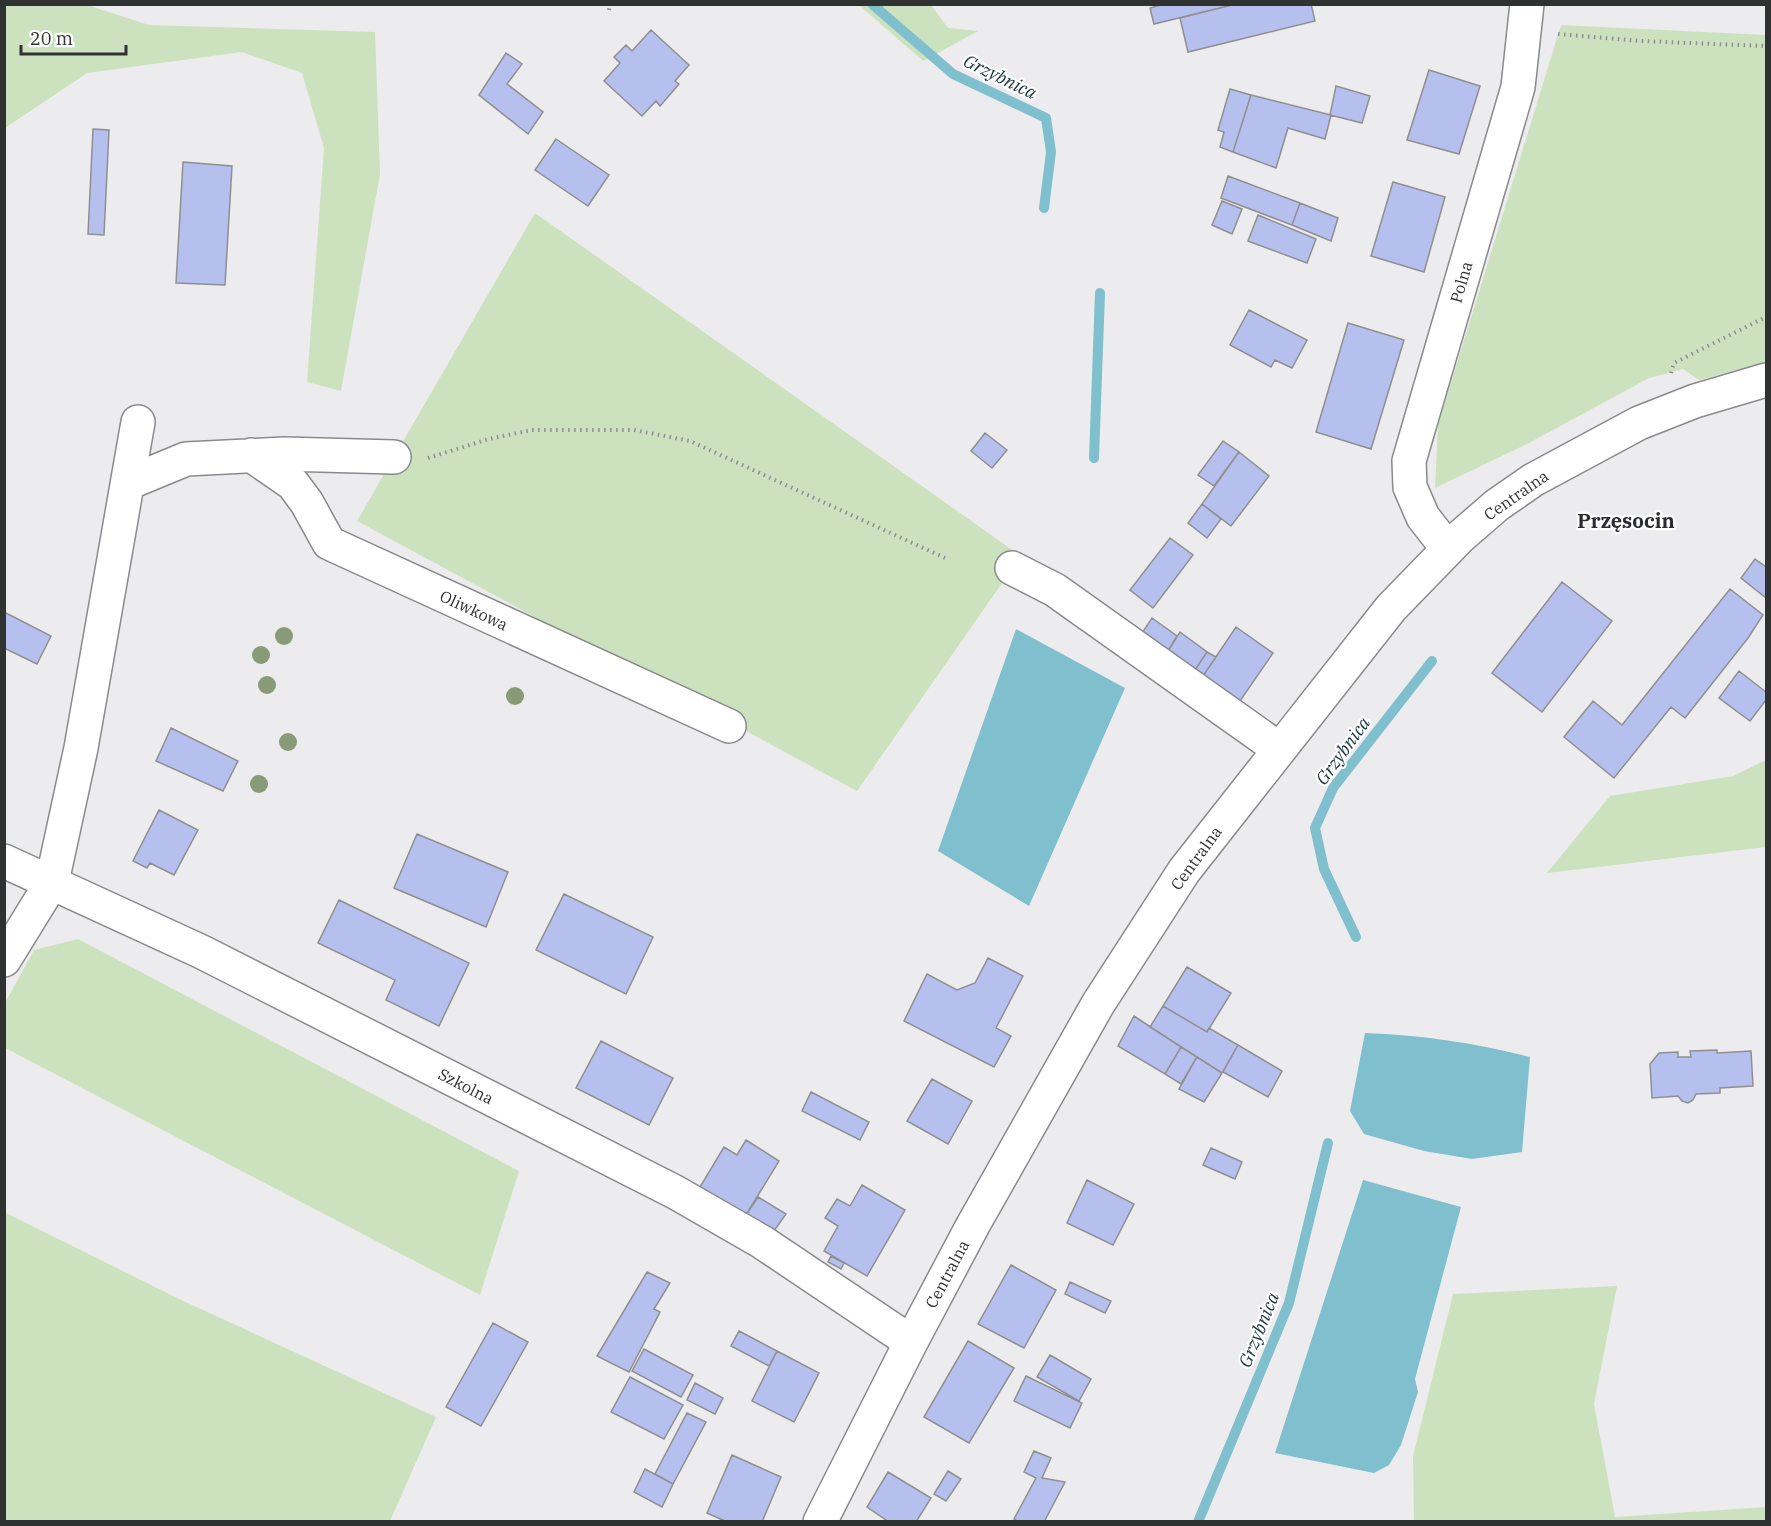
<svg xmlns="http://www.w3.org/2000/svg" width="1771" height="1526" viewBox="0 0 1771 1526" font-family="'IBM Plex Serif',serif">
	<rect width="100%" height="100%" fill="#ececee"/>
	<!-- green -->
	<path fill="#cce2be" d="M 5,4 L 87,5 L 149,25 L 375,32 L 380,174 L 341,391 L 307,382 L 324,148 L 302,73 L 242,52 L 87,73 L 5,128 Z
		M 859,5 L 931,5 L 948,28 L 978,31 L 923,61 Z
		M 1561,25 L 1766,35 L 1766,362 L 1699,380 L 1683,369 L 1649,378 L 1529,443 L 1435,488 L 1438,425 Z
		M 535,213 L 1021,556 L 857,791 L 357,521 Z
		M 1766,760 L 1766,847 L 1547,873 L 1610,796 L 1733,776 Z
		M 78,939 L 519,1171 L 480,1295 L 5,1048 L 5,1003 L 34,950 Z
		M 4,1212 L 179,1299 L 436,1417 L 390,1521 L 5,1521 Z
		M 1617,1286 L 1594,1404 L 1615,1517 L 1766,1507 L 1766,1521 L 1414,1521 L 1413,1456 L 1453,1294 Z"/>
	<!-- water -->
	<path fill="#80bfcd" d="M 1016,629 L 1125,688 L 1029,906 L 938,851 Z
		M 1365,1033 C 1421,1035 1475,1043 1530,1057 L 1522,1152 L 1472,1159 L 1424,1151 L 1364,1134 L 1350,1111 Z
		M 1363,1180 L 1461,1207 L 1415,1379 L 1418,1392 L 1401,1445 L 1389,1465 L 1374,1473 L 1275,1453 Z"/>
	<g fill="none" stroke-linecap="round" stroke-linejoin="round">
		<!-- stream -->
		<path stroke="#80bfcd" stroke-width="10" d="M 872,4 L 953,74 L 1046,118 L 1051,152 L 1044,208
			M 1094,458 L 1100,293
			M 1356,937 L 1324,869 L 1315,828 L 1333,788 L 1432,661
			M 1198,1522 L 1289,1303 L 1328,1143"/>
	</g>
	<!-- building -->
	<path fill="#b5c0ee" stroke="#8f8f91" stroke-width="1.5" d="M 1164,4 L 1236,4 L 1154,24 L 1150,8 Z
		M 1236,4 L 1311,4 L 1315,21 L 1188,52 L 1180,18 Z
		M 651,30 L 689,65 L 675,81 L 679,84 L 660,106 L 656,101 L 642,116 L 604,81 L 620,63 L 614,57 L 626,45 L 632,51 Z
		M 506,53 L 522,64 L 507,84 L 543,112 L 528,134 L 479,95 Z
		M 1429,70 L 1480,86 L 1459,154 L 1407,140 Z
		M 1336,86 L 1370,96 L 1362,123 L 1330,115 Z
		M 1230,89 L 1251,95 L 1233,152 L 1220,147 L 1224,132 L 1218,130 Z
		M 1251,95 L 1331,115 L 1325,139 L 1288,128 L 1276,168 L 1233,152 Z
		M 93,129 L 109,130 L 104,235 L 88,234 Z
		M 556,139 L 609,175 L 588,206 L 535,170 Z
		M 183,162 L 232,166 L 225,285 L 176,283 Z
		M 1228,176 L 1300,203 L 1292,225 L 1221,198 Z
		M 1393,182 L 1445,197 L 1424,272 L 1371,256 Z
		M 1222,201 L 1242,209 L 1232,234 L 1212,225 Z
		M 1300,203 L 1338,218 L 1331,241 L 1292,225 Z
		M 1258,215 L 1316,239 L 1307,263 L 1248,241 Z
		M 1249,310 L 1307,340 L 1292,368 L 1275,360 L 1271,367 L 1230,345 Z
		M 1348,323 L 1404,340 L 1371,449 L 1316,432 Z
		M 985,433 L 1007,450 L 992,468 L 971,451 Z
		M 1223,441 L 1239,452 L 1214,486 L 1198,475 Z
		M 1239,452 L 1269,476 L 1231,526 L 1202,504 Z
		M 1202,504 L 1221,519 L 1207,538 L 1188,523 Z
		M 1170,538 L 1193,555 L 1153,608 L 1130,590 Z
		M 1755,559 L 1766,567 L 1766,598 L 1741,578 Z
		M 1562,582 L 1612,621 L 1542,712 L 1492,673 Z
		M 1730,589 L 1763,615 L 1748,638 L 1685,718 L 1671,707 L 1614,778 L 1564,737 L 1593,701 L 1622,725 Z
		M 4,612 L 51,636 L 37,664 L 4,648 Z
		M 1152,618 L 1177,636 L 1168,651 L 1142,633 Z
		M 1236,627 L 1273,653 L 1240,701 L 1203,676 Z
		M 1180,632 L 1207,652 L 1195,670 L 1168,651 Z
		M 1207,652 L 1216,657 L 1203,676 L 1195,670 Z
		M 1739,671 L 1766,692 L 1766,700 L 1750,721 L 1719,698 Z
		M 171,728 L 238,761 L 223,791 L 156,761 Z
		M 159,810 L 198,830 L 174,875 L 150,863 L 147,868 L 133,861 Z
		M 417,834 L 508,872 L 486,927 L 394,888 Z
		M 564,894 L 653,937 L 626,994 L 536,950 Z
		M 339,900 L 469,963 L 439,1026 L 386,1000 L 395,980 L 318,943 Z
		M 988,958 L 1023,976 L 996,1028 L 1011,1036 L 994,1067 L 904,1021 L 927,974 L 957,990 L 975,983 Z
		M 1187,967 L 1231,993 L 1207,1032 L 1163,1006 Z
		M 1163,1006 L 1207,1032 L 1209,1028 L 1238,1045 L 1222,1073 L 1150,1027 Z
		M 1134,1016 L 1181,1047 L 1165,1074 L 1118,1046 Z
		M 601,1041 L 673,1078 L 649,1125 L 576,1088 Z
		M 1238,1045 L 1282,1071 L 1268,1097 L 1223,1072 Z
		M 1181,1047 L 1197,1057 L 1181,1084 L 1165,1074 Z
		M 1717,1050 L 1717,1053 L 1751,1051 L 1753,1086 L 1720,1088 L 1720,1093 L 1696,1094 L 1693,1100 L 1688,1103 L 1682,1101 L 1678,1096 L 1652,1098 L 1650,1064 L 1659,1053 L 1678,1052 L 1678,1057 L 1691,1057 L 1690,1051 Z
		M 1197,1057 L 1222,1073 L 1204,1102 L 1179,1089 Z
		M 932,1079 L 972,1101 L 948,1144 L 907,1121 Z
		M 811,1092 L 869,1122 L 860,1140 L 802,1111 Z
		M 746,1140 L 779,1161 L 746,1215 L 700,1187 L 724,1147 L 737,1155 Z
		M 1211,1148 L 1242,1162 L 1235,1179 L 1203,1165 Z
		M 1087,1180 L 1134,1204 L 1113,1245 L 1067,1223 Z
		M 862,1185 L 905,1210 L 867,1276 L 824,1251 L 838,1226 L 825,1218 L 837,1199 L 850,1206 Z
		M 758,1197 L 786,1214 L 774,1231 L 746,1215 Z
		M 831,1256 L 844,1263 L 841,1269 L 828,1262 Z
		M 1011,1265 L 1056,1290 L 1024,1348 L 978,1324 Z
		M 647,1272 L 670,1283 L 654,1309 L 660,1312 L 629,1372 L 597,1356 Z
		M 1070,1282 L 1111,1301 L 1105,1313 L 1065,1294 Z
		M 493,1323 L 528,1342 L 481,1426 L 446,1407 Z
		M 739,1331 L 777,1351 L 769,1366 L 731,1346 Z
		M 968,1341 L 1014,1368 L 969,1443 L 924,1417 Z
		M 644,1349 L 693,1375 L 681,1397 L 632,1371 Z
		M 777,1351 L 819,1373 L 794,1422 L 752,1401 Z
		M 1050,1355 L 1091,1379 L 1079,1401 L 1037,1377 Z
		M 1026,1376 L 1082,1403 L 1070,1428 L 1014,1401 Z
		M 630,1377 L 683,1405 L 664,1439 L 611,1412 Z
		M 695,1383 L 723,1398 L 715,1414 L 687,1400 Z
		M 687,1413 L 706,1422 L 673,1484 L 655,1474 Z
		M 1034,1451 L 1051,1458 L 1042,1478 L 1065,1482 L 1044,1522 L 1019,1522 L 1014,1519 L 1036,1478 L 1024,1472 Z
		M 732,1455 L 781,1477 L 762,1522 L 727,1522 L 707,1513 Z
		M 645,1469 L 673,1484 L 662,1507 L 634,1492 Z
		M 948,1471 L 961,1479 L 946,1501 L 934,1494 Z
		M 888,1472 L 931,1498 L 916,1522 L 889,1522 L 867,1507 Z"/>
	<g fill="none" stroke-linecap="round" stroke-linejoin="round">
		<!-- minor casing -->
		<g stroke="#898a8b" stroke-width="36">
			<path id="minor" d="M 251,455 L 293,484 L 307,503 L 329,543 L 729,726
				M 128,483 L 186,459 L 284,454 L 394,457
				M 1448,549 L 1423,517 L 1410,487 L 1409,461 L 1518,87 L 1527,4
				M 1012,568 L 1055,590 L 1279,749
				M 4,861 L 202,952 L 675,1192 L 762,1242 L 911,1342
				M 4,960 L 52,882 L 81,748 L 138,422
				M 820,1522 L 911,1342 L 973,1225 L 1098,1004 L 1184,871 L 1391,608 L 1460,537 L 1497,505 L 1533,480 L 1639,423 L 1695,401 L 1766,380"/>
		</g>
		<!-- path -->
		<path stroke="#8d8e8f" stroke-width="4" stroke-dasharray="1.5 4.5" stroke-linecap="butt" d="M 609,10 L 610,4
			M 1558,34 L 1641,41 L 1766,46
			M 1671,373 L 1674,363 L 1766,317
			M 428,458 L 489,439 L 532,430 L 634,430 L 690,441 L 945,558"/>
		<!-- minor -->
		<use href="#minor" stroke="#fff" stroke-width="33"/>
	</g>
	<!-- trees -->
	<g fill="#889a78">
		<circle cx="284" cy="636" r="9"/>
		<circle cx="261" cy="655" r="9"/>
		<circle cx="267" cy="685" r="9"/>
		<circle cx="515" cy="696" r="9"/>
		<circle cx="288" cy="742" r="9"/>
		<circle cx="259" cy="784" r="9"/>
	</g>
	<g text-anchor="middle" stroke-width="4.5" stroke-linejoin="round" paint-order="stroke">
		<!-- street labels -->
		<g font-size="16" fill="#303131" stroke="#fff">
			<text transform="translate(1461 282) rotate(-74)" y="6">Polna</text>
			<text transform="translate(1516 495) rotate(-35)" y="6">Centralna</text>
			<text transform="translate(474 610) rotate(25)" y="6">Oliwkowa</text>
			<text transform="translate(1196 858) rotate(-54)" y="6">Centralna</text>
			<text transform="translate(466 1086) rotate(27)" y="6">Szkolna</text>
			<text transform="translate(947 1274) rotate(-62)" y="6">Centralna</text>
		</g>
		<!-- water labels -->
		<g font-size="18" font-style="italic" fill="#18383e" stroke="#fff">
			<text transform="translate(1000 77) rotate(26)" y="6">Grzybnica</text>
			<text transform="translate(1343 751) rotate(-54)" y="6">Grzybnica</text>
			<text transform="translate(1259 1330) rotate(-68)" y="6">Grzybnica</text>
		</g>
		<!-- quarter labels -->
		<g font-size="20" font-weight="bold" fill="#2c2d2e" stroke="#fff">
			<text x="1626" y="528">Przęsocin</text>
		</g>
	</g>
	<!-- border -->
	<rect width="1771" height="1526" fill="none" stroke="#303131" stroke-width="12"/>
	<!-- scale -->
	<path d="M21 45v9h105v-9" fill="none" stroke="#303131" stroke-width="3"/>
	<text x="30" y="45" font-size="18" fill="#303131" stroke="#ffffff" stroke-width="4.5" paint-order="stroke">20 m</text>
</svg>
